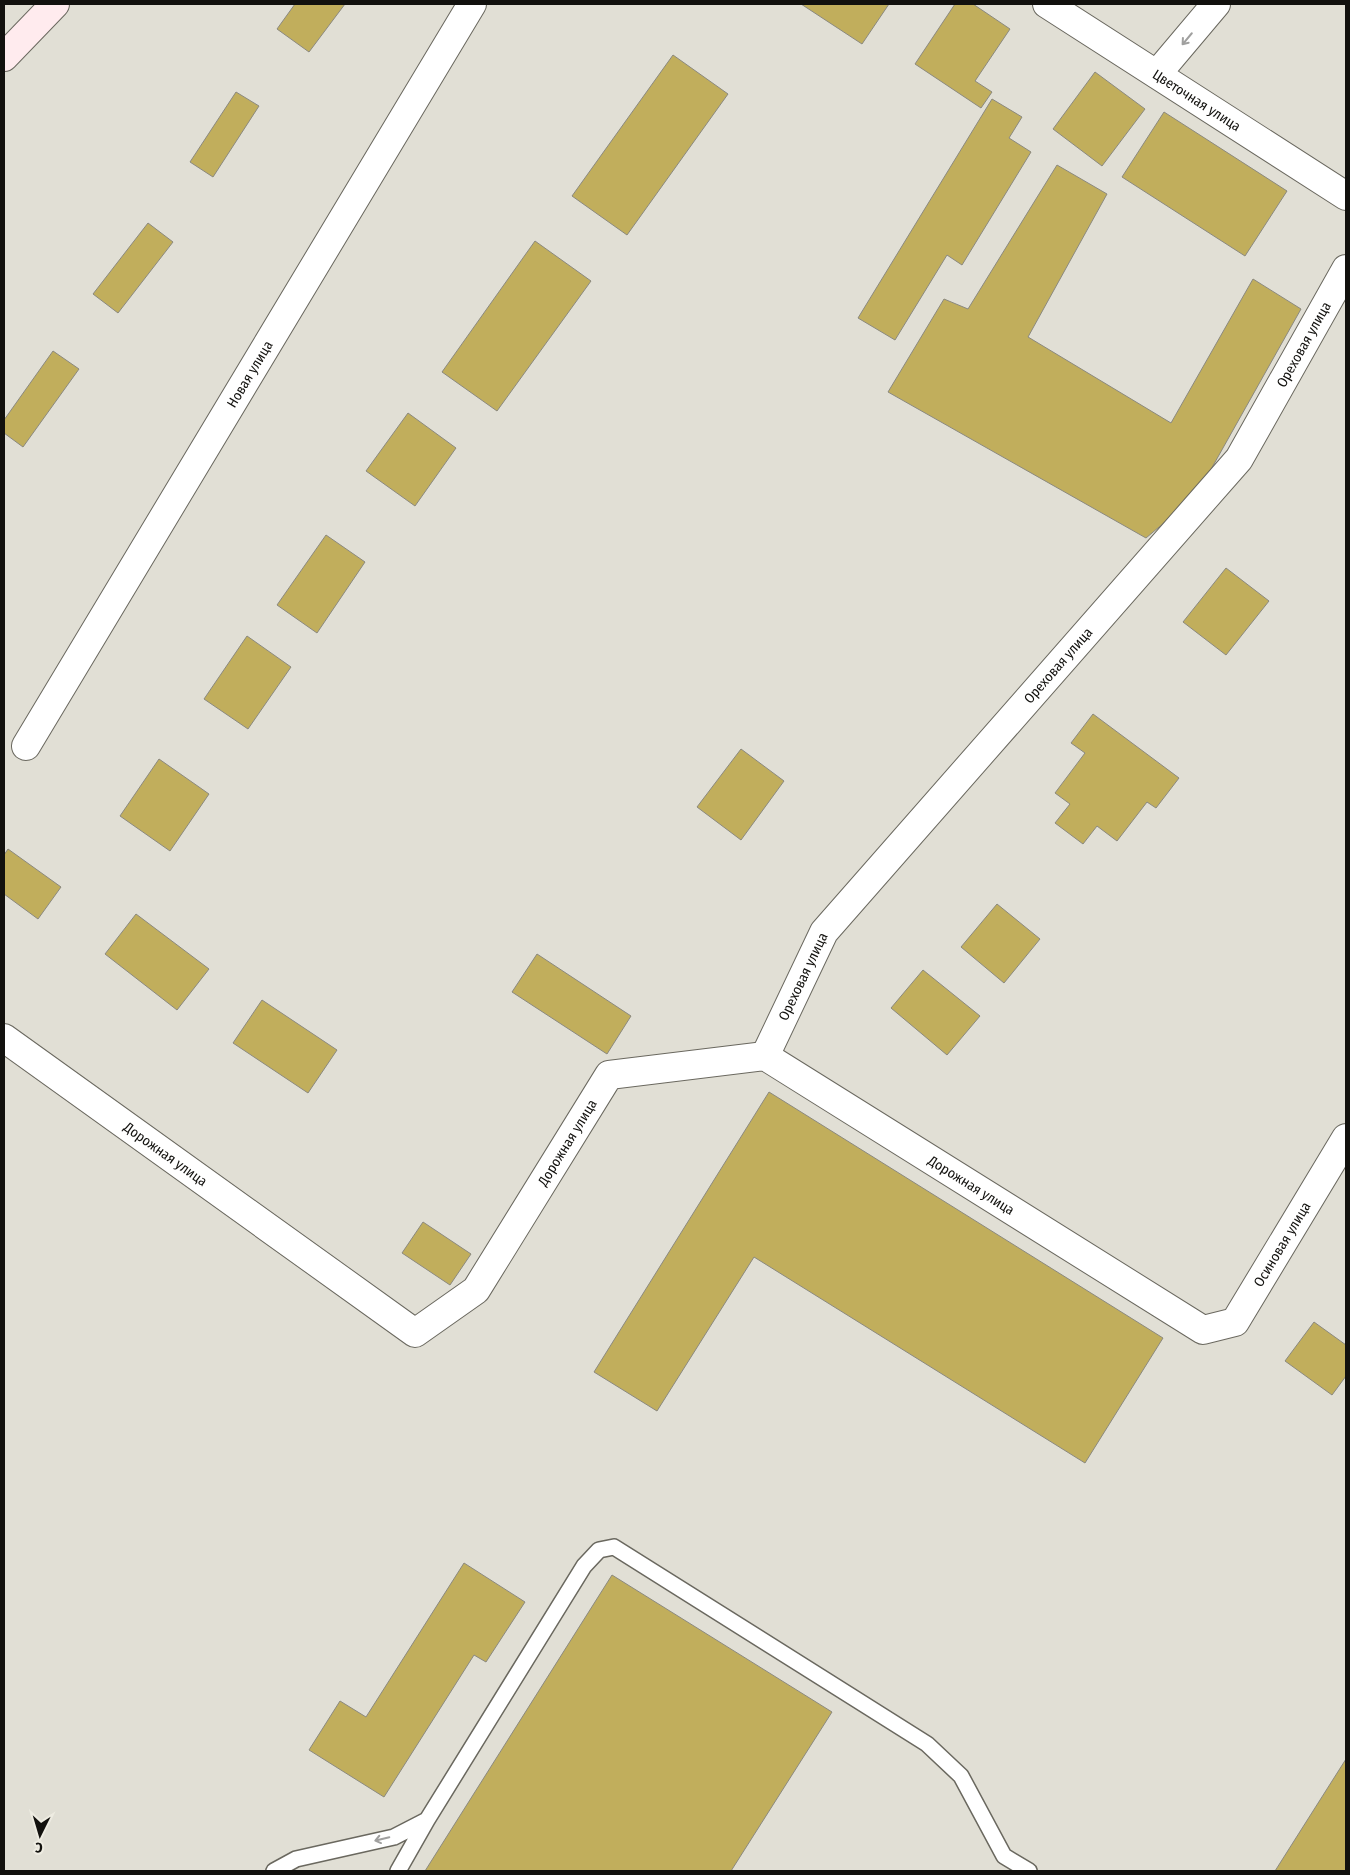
<svg xmlns="http://www.w3.org/2000/svg" width="1350" height="1875" viewBox="0 0 1350 1875" font-family="'Fira Sans Condensed',sans-serif">
	<rect width="100%" height="100%" fill="#e1dfd5"/>
	<!-- building -->
	<path fill="#c1ae5c" stroke="#8b897f" d="M 295,4 L 345,4 L 309,52 L 277,29 Z
		M 801,4 L 889,4 L 862,44 Z
		M 955,4 L 973,4 L 1010,29 L 975,81 L 992,92 L 981,108 L 915,64 Z
		M 673,55 L 728,94 L 627,235 L 572,196 Z
		M 1095,72 L 1145,109 L 1102,166 L 1053,129 Z
		M 236,92 L 259,106 L 213,177 L 190,162 Z
		M 992,99 L 1022,117 L 1009,138 L 1031,152 L 962,265 L 947,255 L 895,340 L 858,318 Z
		M 1164,112 L 1287,191 L 1245,256 L 1122,177 Z
		M 1057,165 L 1107,194 L 1028,337 L 1171,423 L 1253,279 L 1301,309 L 1196,496 L 1146,538 L 888,392 L 944,299 L 968,309 Z
		M 148,223 L 173,242 L 118,313 L 93,294 Z
		M 535,241 L 591,281 L 497,411 L 442,372 Z
		M 53,351 L 79,369 L 23,447 L 4,433 L 4,420 Z
		M 408,413 L 456,448 L 415,506 L 366,471 Z
		M 326,535 L 365,562 L 317,633 L 277,605 Z
		M 1226,568 L 1269,601 L 1226,655 L 1183,622 Z
		M 247,636 L 291,667 L 248,729 L 204,699 Z
		M 1093,714 L 1179,778 L 1156,808 L 1147,802 L 1117,841 L 1097,826 L 1083,844 L 1055,823 L 1070,804 L 1055,793 L 1085,753 L 1071,743 Z
		M 741,749 L 784,781 L 741,840 L 697,807 Z
		M 159,759 L 209,794 L 170,851 L 120,816 Z
		M 8,849 L 61,887 L 38,919 L 4,894 L 4,855 Z
		M 997,904 L 1040,939 L 1004,983 L 961,947 Z
		M 136,914 L 209,969 L 177,1010 L 105,954 Z
		M 537,954 L 631,1016 L 607,1054 L 512,992 Z
		M 923,970 L 980,1016 L 947,1055 L 891,1008 Z
		M 262,1000 L 337,1050 L 308,1093 L 233,1043 Z
		M 769,1092 L 1163,1338 L 1085,1463 L 754,1257 L 657,1411 L 594,1372 Z
		M 423,1222 L 471,1254 L 450,1285 L 402,1253 Z
		M 1314,1322 L 1346,1345 L 1346,1376 L 1332,1395 L 1285,1361 Z
		M 464,1563 L 525,1602 L 486,1662 L 474,1655 L 384,1797 L 309,1750 L 340,1701 L 366,1717 Z
		M 612,1575 L 832,1712 L 731,1871 L 425,1871 Z
		M 1346,1759 L 1346,1871 L 1275,1871 Z"/>
	<g fill="none" stroke-linecap="round" stroke-linejoin="round">
		<!-- lane casing -->
		<g stroke="#6a685f" stroke-width="18">
			<path id="lane" d="M 274,1871 L 296,1859 L 394,1837 L 427,1820
				M 398,1871 L 427,1820 L 584,1566 L 599,1550 L 614,1547 L 927,1744 L 961,1776 L 1004,1856 L 1029,1871"/>
		</g>
		<!-- street casing -->
		<g stroke="#6a685f" stroke-width="30">
			<g id="street">
				<path id="s1" d="M 1047,4 L 1346,196"/>
				<path d="M 1157,74 L 1216,4"/>
				<path id="s2" d="M 26,746 L 472,4"/>
				<path id="s3" d="M 4,1038 L 415,1333 L 476,1290 L 609,1075 L 765,1056 L 1203,1330 L 1235,1322 L 1346,1138"/>
				<path id="s4" d="M 765,1056 L 824,932 L 1239,459 L 1346,269"/>
			</g>
		</g>
		<!-- secondary casing -->
		<g stroke="#6a685f" stroke-width="30">
			<path id="secondary" d="M 4,57 L 55,4"/>
		</g>
		<!-- lane -->
		<use href="#lane" stroke="#fff" stroke-width="15"/>
		<!-- street -->
		<use href="#street" stroke="#fff" stroke-width="28"/>
		<!-- secondary -->
		<use href="#secondary" stroke="#ffebee" stroke-width="28"/>
	</g>
	<!-- one-way arrows -->
	<defs><path id="oneway-shaft" d="M-6 0H5M1.5-3L5.5 0L1.5 3" fill="none" stroke-width="1.6" stroke-linecap="round" stroke-linejoin="round" transform="scale(1.25)"/></defs>
	<g stroke="#a0a09f">
		<use href="#oneway-shaft" transform="translate(1187 39) rotate(130)"/>
		<use href="#oneway-shaft" transform="translate(382 1839) rotate(167)"/>
	</g>
	<g text-anchor="middle" stroke-width="4" stroke-linejoin="round" paint-order="stroke">
		<!-- street labels -->
		<g font-size="14" fill="#12110e" stroke="#eeece2">
			<text dy="5" stroke="none"><textPath href="#s1" startOffset="178">Цветочная улица</textPath></text>
			<text dy="5" stroke="none"><textPath href="#s4" startOffset="898">Ореховая улица</textPath></text>
			<text dy="5" stroke="none"><textPath href="#s2" startOffset="434">Новая улица</textPath></text>
			<text dy="5" stroke="none"><textPath href="#s4" startOffset="492">Ореховая улица</textPath></text>
			<text dy="5" stroke="none"><textPath href="#s4" startOffset="88">Ореховая улица</textPath></text>
			<text dy="5" stroke="none"><textPath href="#s3" startOffset="754">Дорожная улица</textPath></text>
			<text dy="5" stroke="none"><textPath href="#s3" startOffset="199">Дорожная улица</textPath></text>
			<text dy="5" stroke="none"><textPath href="#s3" startOffset="1234">Дорожная улица</textPath></text>
			<text dy="5" stroke="none"><textPath href="#s3" startOffset="1631">Осиновая улица</textPath></text>
		</g>
	</g>
	<!-- border -->
	<rect width="1350" height="1875" fill="none" stroke="#12110e" stroke-width="10"/>
	<!-- north arrow -->
	<g transform="translate(40 1835) rotate(185)" stroke="#eeece2" stroke-width="4" paint-order="stroke">
	<path d="M0-4L9 19L0 12L-9 19Z" fill="#12110e"/>
	<text y="-8" font-size="14" font-weight="bold" text-anchor="middle" fill="#12110e">С</text>
	</g>
</svg>
